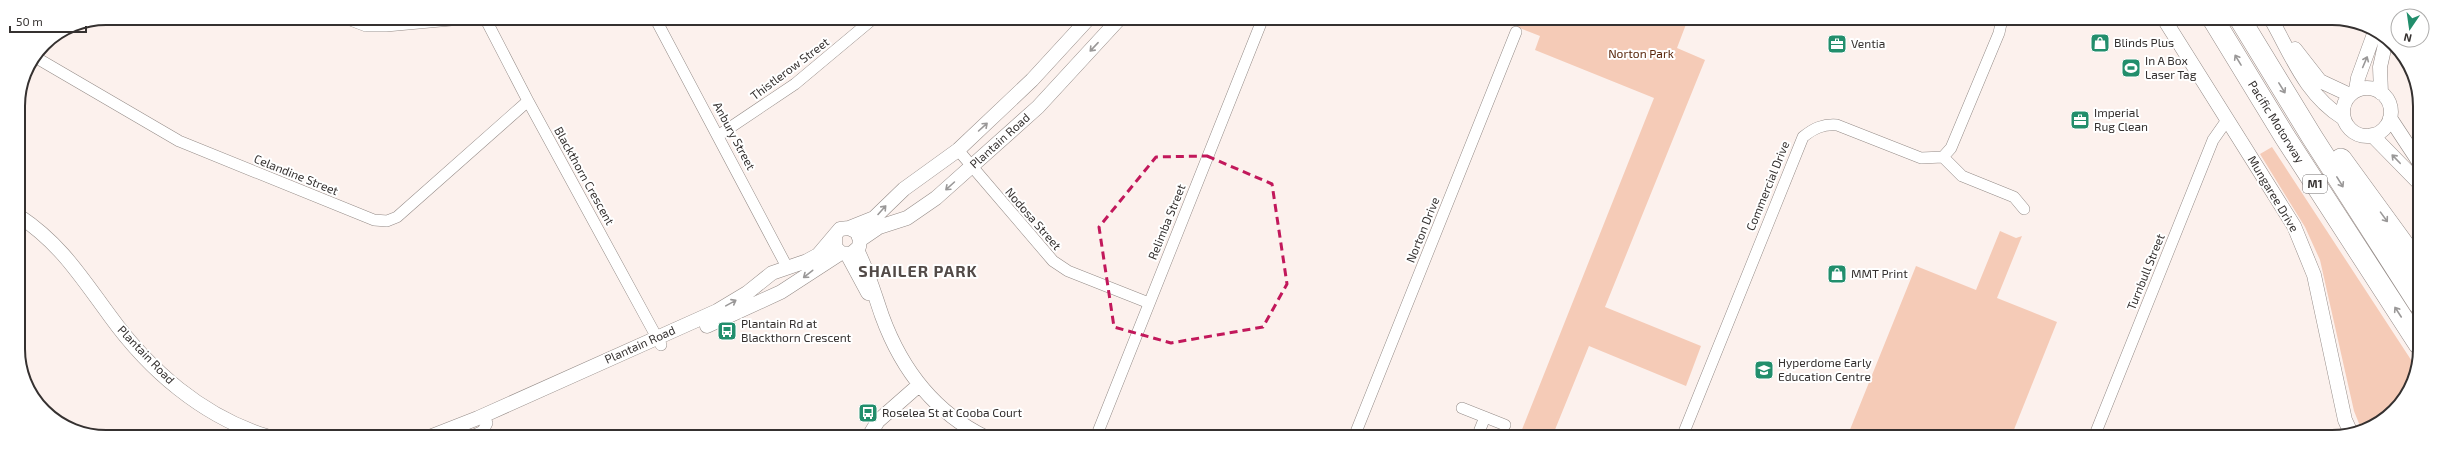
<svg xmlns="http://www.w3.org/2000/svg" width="2438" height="455" viewBox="0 0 2438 455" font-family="'Exo 2',sans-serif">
	<rect width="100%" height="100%" fill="#fcf1ed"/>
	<!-- green -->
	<path fill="#f5cbb7" d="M 1494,18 L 1688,19 L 1677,48 L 1705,60 L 1605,307 L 1701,346 L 1686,386 L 1589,346 L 1552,437 L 1519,437 L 1654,98 L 1535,50 L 1540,36 Z
		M 2272,147 L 2417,369 C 2407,401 2393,413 2365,430 L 2362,431 L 2354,411 L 2320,260 L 2305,227 L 2260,154 Z
		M 2000,231 L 2016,238 L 2022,236 L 1997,298 L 2057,322 L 2011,437 L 1847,437 L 1916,266 L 1976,290 Z"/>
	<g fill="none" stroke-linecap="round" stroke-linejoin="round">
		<!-- minor casing -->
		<g stroke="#948b87" stroke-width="12">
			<path id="minor" d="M 345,18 L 366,26 L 386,26 L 473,18
				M 485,18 L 528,101 L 661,345
				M 655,18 L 787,267
				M 35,57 L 179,141 L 374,220 L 387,221 L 397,217 L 528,101
				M 719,135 L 795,84 L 874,18
				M 958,150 L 1053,261 L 1068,271 L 1149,303
				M 1943,157 L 1962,176 L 2014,197 L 2024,209
				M 1462,408 L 1505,425
				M 472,436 L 483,431 L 487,423
				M 1096,437 L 1263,18
				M 1354,437 L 1516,32
				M 1477,437 L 1485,417
				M 1682,437 L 1803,137 C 1814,128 1823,124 1837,125 L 1921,158 L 1943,157 L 1951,148 L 1999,33 L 2002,19
				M 2094,437 L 2213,140 L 2227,120"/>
		</g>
		<!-- tertiary casing -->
		<g stroke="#948b87" stroke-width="15">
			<path id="tertiary" d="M 2164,19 L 2294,226 L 2314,275 L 2345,420 L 2351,433
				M 2271,19 C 2292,56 2305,94 2343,118
				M 2295,49 L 2320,81 L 2350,95
				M2343 112a24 24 0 1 1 48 0a24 24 0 1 1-48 0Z
				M 2356,90 L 2358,78 L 2374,34
				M 2381,93 L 2380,67 L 2386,40
				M 2390,118 L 2419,162
				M 2372,135 L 2419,183
				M 19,216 C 61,244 81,277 110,316 C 149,370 202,416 266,436
				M 849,228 L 874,218 L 904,189 L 958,150 L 1032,80 L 1089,18
				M 860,240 L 879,227 L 907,218 L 936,198 L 1038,107 L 1120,18
				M 857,250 C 868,271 874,293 882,316 C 901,368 934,412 985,437
				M 847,254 L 868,293
				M 707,326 L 781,292 L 841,253
				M 432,436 L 478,418 L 717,311 L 747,293 L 772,273 L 807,261 L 818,255 L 840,229 L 849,228 L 857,232 L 860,240 L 859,247 L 851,254 L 841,253 L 835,247 L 835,236
				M 869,436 L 878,421 L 919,385"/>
		</g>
		<!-- motorway casing -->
		<g stroke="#948b87" stroke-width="22">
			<path id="motorway" d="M 2213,19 L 2285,137 L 2419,344
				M 2240,19 L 2312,137 L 2419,304
				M 2341,159 L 2419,266"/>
		</g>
		<!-- minor -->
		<use href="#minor" stroke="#fff" stroke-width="11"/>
		<!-- tertiary -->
		<use href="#tertiary" stroke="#fff" stroke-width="14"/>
		<!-- motorway -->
		<use href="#motorway" stroke="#fff" stroke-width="21"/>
	</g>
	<!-- one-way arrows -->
	<defs><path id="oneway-shaft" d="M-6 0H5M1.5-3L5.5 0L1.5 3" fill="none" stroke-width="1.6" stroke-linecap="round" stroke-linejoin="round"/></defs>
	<g stroke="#9a9898">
		<use href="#oneway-shaft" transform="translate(1094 47) rotate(133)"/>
		<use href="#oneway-shaft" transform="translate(2238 60) rotate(-121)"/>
		<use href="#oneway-shaft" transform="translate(2365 62) rotate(-67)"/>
		<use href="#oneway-shaft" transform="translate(2282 88) rotate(58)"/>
		<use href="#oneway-shaft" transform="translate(983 127) rotate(-42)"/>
		<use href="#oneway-shaft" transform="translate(2396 159) rotate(-134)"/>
		<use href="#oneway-shaft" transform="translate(2340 182) rotate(58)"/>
		<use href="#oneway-shaft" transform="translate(950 186) rotate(138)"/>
		<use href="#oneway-shaft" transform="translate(882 210) rotate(-48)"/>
		<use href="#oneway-shaft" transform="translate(2384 217) rotate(54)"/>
		<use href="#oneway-shaft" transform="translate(808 274) rotate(142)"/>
		<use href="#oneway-shaft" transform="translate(731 303) rotate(-29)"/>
		<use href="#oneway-shaft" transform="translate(2398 312) rotate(-123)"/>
	</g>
	<!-- marked area -->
	<path fill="none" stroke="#c2185b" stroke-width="3" stroke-dasharray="8 5" stroke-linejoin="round" d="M 1207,156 L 1272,184 L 1287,284 L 1263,327 L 1171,343 L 1114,327 L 1099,227 L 1156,157 Z"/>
	<!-- icons -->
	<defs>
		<g id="shop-square" transform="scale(1)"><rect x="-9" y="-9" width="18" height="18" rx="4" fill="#228e6c" stroke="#fff"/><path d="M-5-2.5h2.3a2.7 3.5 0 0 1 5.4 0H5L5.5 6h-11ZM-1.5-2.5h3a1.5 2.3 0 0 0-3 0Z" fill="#fff"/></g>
		<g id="office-square" transform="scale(1)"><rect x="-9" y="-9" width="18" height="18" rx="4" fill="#228e6c" stroke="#fff"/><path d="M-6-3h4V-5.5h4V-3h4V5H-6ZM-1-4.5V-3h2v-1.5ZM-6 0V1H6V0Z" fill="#fff"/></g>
		<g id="stadium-square" transform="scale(1)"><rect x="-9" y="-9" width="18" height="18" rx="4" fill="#228e6c" stroke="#fff"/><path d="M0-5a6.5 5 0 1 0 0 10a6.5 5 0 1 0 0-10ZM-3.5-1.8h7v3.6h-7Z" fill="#fff"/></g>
		<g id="bus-square" transform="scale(1)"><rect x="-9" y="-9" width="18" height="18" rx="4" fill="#228e6c" stroke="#fff"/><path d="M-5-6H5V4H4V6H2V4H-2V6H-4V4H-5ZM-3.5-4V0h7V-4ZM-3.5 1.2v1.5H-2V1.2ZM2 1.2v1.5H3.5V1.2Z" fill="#fff"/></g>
		<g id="school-square" transform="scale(1)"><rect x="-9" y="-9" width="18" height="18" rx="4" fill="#228e6c" stroke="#fff"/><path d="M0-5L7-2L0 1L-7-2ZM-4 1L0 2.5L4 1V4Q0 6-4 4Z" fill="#fff"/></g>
	</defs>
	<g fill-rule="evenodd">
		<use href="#shop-square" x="2100" y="43"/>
		<use href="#office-square" x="1837" y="44"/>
		<use href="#stadium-square" x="2131" y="68"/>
		<use href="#office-square" x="2080" y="120"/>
		<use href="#shop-square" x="1837" y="274"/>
		<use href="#bus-square" x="727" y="331"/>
		<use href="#school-square" x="1764" y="370"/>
		<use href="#bus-square" x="868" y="413"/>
	</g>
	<g text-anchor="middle" stroke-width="4" stroke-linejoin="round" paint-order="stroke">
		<!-- shield labels -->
		<rect fill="#fff" stroke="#726f6e" stroke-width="1" x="2303" y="175" width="24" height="18" rx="3"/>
		<g font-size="11" font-weight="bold" fill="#353130">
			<text x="2315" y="188">M1</text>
		</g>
		<!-- poi labels -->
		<g font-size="12" fill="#353130" stroke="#fff" text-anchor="start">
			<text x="2114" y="47">Blinds Plus</text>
			<text x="1851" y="48">Ventia</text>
			<text x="2145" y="65">In A Box<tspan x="2145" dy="14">Laser Tag</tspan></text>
			<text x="2094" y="117">Imperial<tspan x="2094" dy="14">Rug Clean</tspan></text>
			<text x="1851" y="278">MMT Print</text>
			<text x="741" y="328">Plantain Rd at<tspan x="741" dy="14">Blackthorn Crescent</tspan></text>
			<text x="1778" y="367">Hyperdome Early<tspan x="1778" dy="14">Education Centre</tspan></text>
			<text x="882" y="417">Roselea St at Cooba Court</text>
		</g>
		<!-- park labels -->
		<g font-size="12" fill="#5a270c" stroke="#fff">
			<text x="1641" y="58">Norton Park</text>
		</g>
		<!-- street labels -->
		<g font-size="12" fill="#353130" stroke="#fff">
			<text transform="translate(790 69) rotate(-37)" y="4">Thistlerow Street</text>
			<text transform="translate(2276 122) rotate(58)" y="4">Pacific Motorway</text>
			<text transform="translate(734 136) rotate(62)" y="4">Anbury Street</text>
			<text transform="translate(1000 141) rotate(-42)" y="4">Plantain Road</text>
			<text transform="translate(296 175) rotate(22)" y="4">Celandine Street</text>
			<text transform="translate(584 176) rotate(61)" y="4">Blackthorn Crescent</text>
			<text transform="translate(1768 186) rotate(-68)" y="4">Commercial Drive</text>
			<text transform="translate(2273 194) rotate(59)" y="4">Mungaree Drive</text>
			<text transform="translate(1033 219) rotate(49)" y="4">Nodosa Street</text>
			<text transform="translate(1167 222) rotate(-68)" y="4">Relimba Street</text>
			<text transform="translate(1423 230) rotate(-68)" y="4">Norton Drive</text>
			<text transform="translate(2146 272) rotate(-68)" y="4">Turnbull Street</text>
			<text transform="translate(640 345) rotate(-24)" y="4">Plantain Road</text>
			<text transform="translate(146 355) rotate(46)" y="4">Plantain Road</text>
		</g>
		<!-- district labels -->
		<g font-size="16" font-weight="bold" letter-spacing="1" fill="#524a47" stroke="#fff">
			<text x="918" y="277">SHAILER PARK</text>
		</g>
	</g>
	<!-- crop -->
	<path d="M0 0H2438V455H0ZM106 25H2332A81 81 0 0 1 2413 106V349A81 81 0 0 1 2332 430H106A81 81 0 0 1 25 349V106A81 81 0 0 1 106 25Z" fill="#fff" fill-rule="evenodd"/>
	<path fill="none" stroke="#353130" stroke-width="2" d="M106 25H2332A81 81 0 0 1 2413 106V349A81 81 0 0 1 2332 430H106A81 81 0 0 1 25 349V106A81 81 0 0 1 106 25Z"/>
	<!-- north arrow -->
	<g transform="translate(2410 28) rotate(193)"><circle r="19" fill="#ffffff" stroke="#aeadac"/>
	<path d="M0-3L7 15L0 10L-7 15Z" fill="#228e6c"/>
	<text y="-6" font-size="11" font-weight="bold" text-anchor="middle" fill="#353130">N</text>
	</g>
	<!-- scale -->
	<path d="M10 26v6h76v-6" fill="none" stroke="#353130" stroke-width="2"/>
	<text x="16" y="26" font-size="12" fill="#353130" stroke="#ffffff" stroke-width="3" paint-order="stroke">50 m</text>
</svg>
